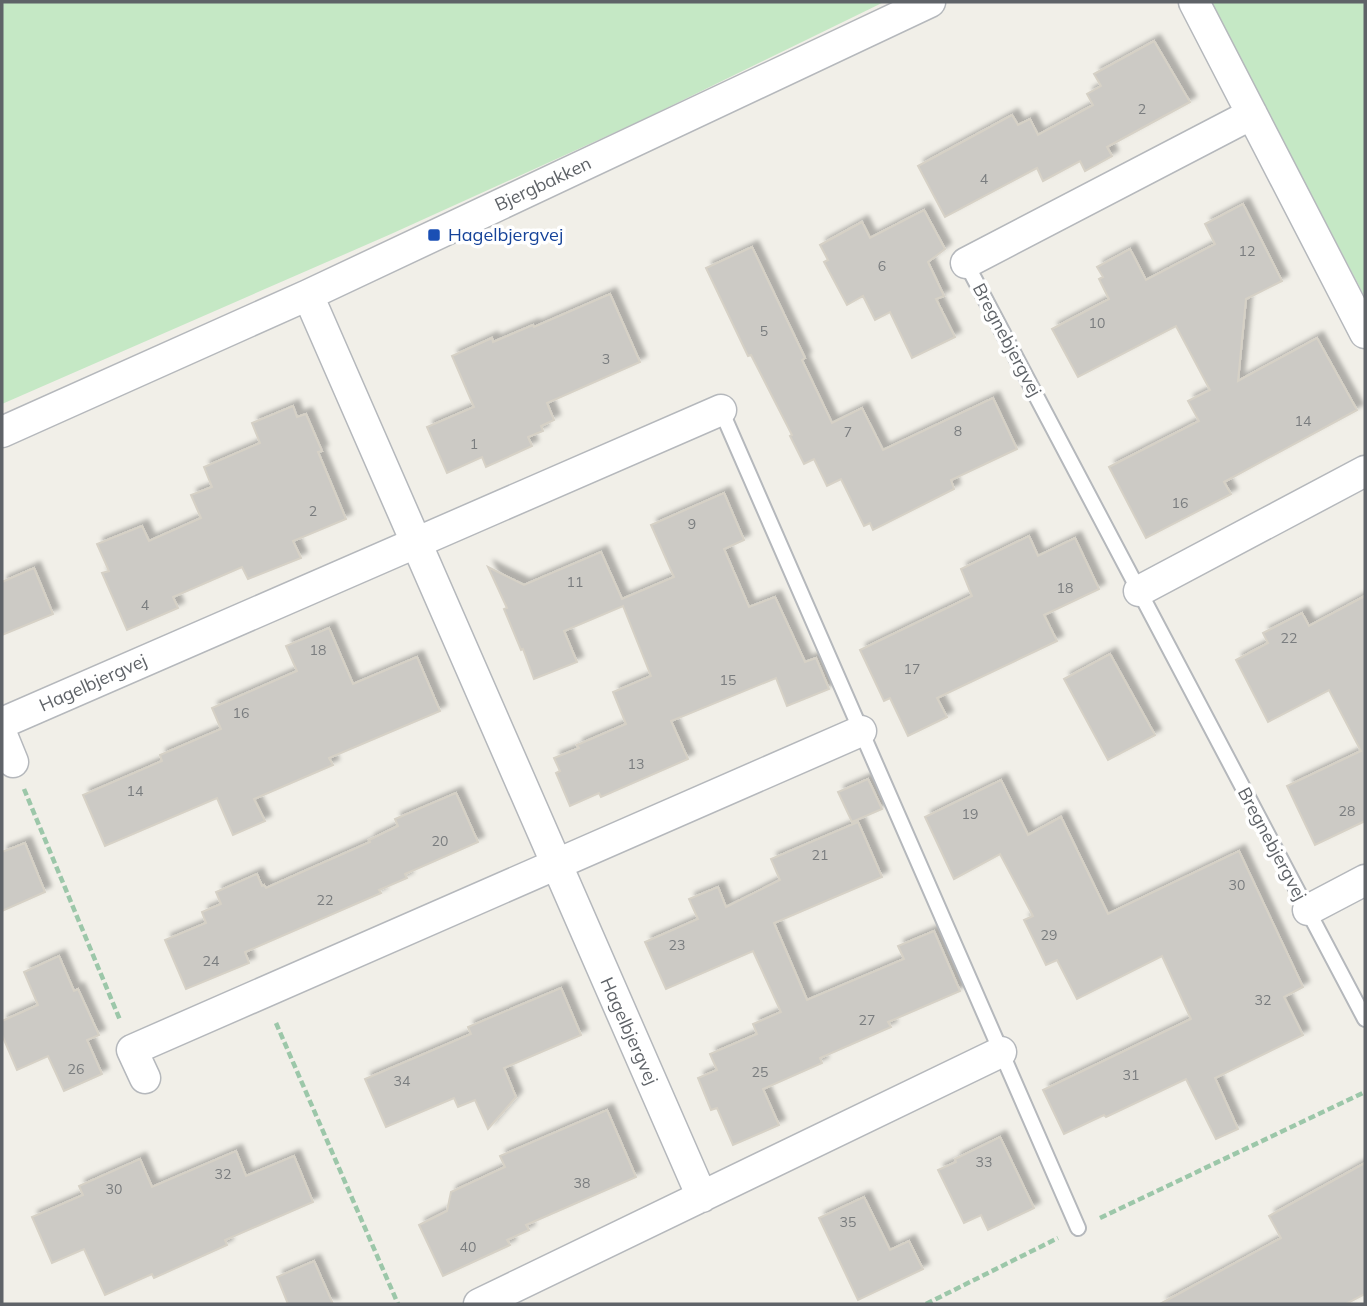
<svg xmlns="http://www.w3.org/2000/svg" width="1367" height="1306" viewBox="0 0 1367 1306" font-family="Mulish,sans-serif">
	<defs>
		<filter id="shadow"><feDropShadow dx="6" dy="-6" stdDeviation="2" flood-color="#0004"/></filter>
	</defs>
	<rect width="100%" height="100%" fill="#f1efe8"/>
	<!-- green -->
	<path fill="#c5e8c5" d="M 2,2 L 884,2 L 640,121 L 391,234 L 2,404 Z
		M 1210,2 L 1365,2 L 1365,297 Z"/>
	<!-- building -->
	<path fill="#cccac5" stroke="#d6d1c6" stroke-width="2" filter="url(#shadow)" d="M 1154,41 L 1190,102 L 1107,147 L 1112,156 L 1085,171 L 1080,161 L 1043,181 L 1037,168 L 945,217 L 918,166 L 1012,115 L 1018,125 L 1030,119 L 1038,135 L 1093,105 L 1087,94 L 1101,86 L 1094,74 Z
		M 1243,204 L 1282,281 L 1246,299 L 1238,381 L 1317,338 L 1357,410 L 1224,482 L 1231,494 L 1146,538 L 1109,467 L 1199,421 L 1188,401 L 1210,390 L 1176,326 L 1078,377 L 1052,329 L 1109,299 L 1099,279 L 1103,277 L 1097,267 L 1130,249 L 1146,280 L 1215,244 L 1205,224 Z
		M 924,210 L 945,249 L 928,262 L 944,296 L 936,299 L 955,337 L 912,358 L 890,312 L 875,320 L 863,296 L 847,305 L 824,262 L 828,260 L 820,245 L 862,222 L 870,238 Z
		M 752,247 L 805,358 L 802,360 L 832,423 L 862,408 L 883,450 L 993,398 L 1017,449 L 951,480 L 954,489 L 873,530 L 870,523 L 864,526 L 841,479 L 827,486 L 814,459 L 804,464 L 790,436 L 792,435 L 751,355 L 748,356 L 706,268 Z
		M 610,294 L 640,362 L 547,403 L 554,420 L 541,426 L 543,431 L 528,437 L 532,446 L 486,467 L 482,457 L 447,473 L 427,427 L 474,407 L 452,356 L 492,338 L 493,342 L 533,325 L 534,327 Z
		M 293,406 L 297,417 L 306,414 L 322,451 L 318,452 L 346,519 L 293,541 L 301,558 L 248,579 L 242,567 L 173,597 L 178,608 L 127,630 L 102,573 L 109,571 L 97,544 L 142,526 L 149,541 L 201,518 L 191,495 L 212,487 L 204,467 L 260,443 L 252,423 Z
		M 724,493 L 744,540 L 724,549 L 749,607 L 775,597 L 805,662 L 816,658 L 829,689 L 787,706 L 776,678 L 671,721 L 688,759 L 601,797 L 599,793 L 570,806 L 556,773 L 560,771 L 554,758 L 579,748 L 577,745 L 626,724 L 613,692 L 651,676 L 623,606 L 564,631 L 577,662 L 534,679 L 523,649 L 521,650 L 504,609 L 507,608 L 488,567 L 524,585 L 601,552 L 622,599 L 674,577 L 651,525 Z
		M 1029,536 L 1038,556 L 1075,538 L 1099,589 L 1044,615 L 1057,641 L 937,698 L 947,717 L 908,736 L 890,698 L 884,701 L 860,650 L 972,596 L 961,569 Z
		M 34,568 L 53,614 L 2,635 L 2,582 Z
		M 1365,596 L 1365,821 L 1315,845 L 1287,786 L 1361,751 L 1329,690 L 1268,722 L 1236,660 L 1268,643 L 1263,633 L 1302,613 L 1309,626 Z
		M 329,628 L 353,684 L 417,657 L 440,711 L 329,758 L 333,765 L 254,799 L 265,821 L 233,835 L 217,798 L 105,846 L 83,795 L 162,761 L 160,755 L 221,729 L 212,708 L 297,671 L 286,646 Z
		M 1110,654 L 1155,735 L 1108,760 L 1064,679 Z
		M 868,779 L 882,809 L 852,822 L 838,792 Z
		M 1001,780 L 1028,835 L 1061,817 L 1108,914 L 1239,851 L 1303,987 L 1284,997 L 1303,1035 L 1215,1078 L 1238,1129 L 1216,1139 L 1186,1079 L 1106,1117 L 1104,1115 L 1064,1134 L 1043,1090 L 1191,1019 L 1162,956 L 1077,999 L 1057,960 L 1046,965 L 1024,920 L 1033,916 L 1000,854 L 954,879 L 925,817 Z
		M 456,793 L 478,842 L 405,874 L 407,878 L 379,890 L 381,893 L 245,952 L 249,963 L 186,989 L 165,940 L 206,923 L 202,912 L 221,904 L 216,892 L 257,874 L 262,886 L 264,885 L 266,888 L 370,842 L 369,840 L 398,826 L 395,819 Z
		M 858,822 L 882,877 L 774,923 L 807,1000 L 904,959 L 898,946 L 934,931 L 960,991 L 888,1022 L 891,1027 L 820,1058 L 822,1063 L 763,1089 L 779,1125 L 733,1145 L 717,1108 L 711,1110 L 698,1078 L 717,1070 L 710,1054 L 757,1034 L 753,1024 L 781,1012 L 753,951 L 666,989 L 645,942 L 698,919 L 689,899 L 718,887 L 726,907 L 780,880 L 771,859 Z
		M 25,843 L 45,892 L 2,911 L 2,852 Z
		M 59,956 L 74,991 L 78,989 L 99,1035 L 87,1040 L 102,1074 L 64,1091 L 48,1056 L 17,1070 L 2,1035 L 2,1021 L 38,1005 L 24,972 Z
		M 561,988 L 581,1035 L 504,1068 L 516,1097 L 488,1129 L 475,1100 L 458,1107 L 454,1098 L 386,1127 L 365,1079 L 471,1034 L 468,1027 Z
		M 607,1110 L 636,1177 L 526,1225 L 529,1230 L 507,1240 L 510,1245 L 443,1276 L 419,1225 L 447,1211 L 451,1192 L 505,1167 L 500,1156 Z
		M 1000,1137 L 1034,1208 L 988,1230 L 981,1215 L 964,1223 L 938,1170 L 956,1162 L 955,1159 Z
		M 236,1151 L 246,1176 L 294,1156 L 313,1202 L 225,1240 L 227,1245 L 154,1278 L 152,1274 L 105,1295 L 84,1249 L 52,1263 L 32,1217 L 83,1195 L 79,1186 L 140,1159 L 152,1187 Z
		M 1365,1163 L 1365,1294 L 1346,1304 L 1160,1304 L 1281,1238 L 1269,1216 Z
		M 864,1197 L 890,1250 L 909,1241 L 923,1269 L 858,1300 L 819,1218 Z
		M 314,1261 L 333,1304 L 288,1304 L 277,1277 Z"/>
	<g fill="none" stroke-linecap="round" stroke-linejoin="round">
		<!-- service casing -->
		<g stroke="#b5b8bc" stroke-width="18">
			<path id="service" d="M 966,263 L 1365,1019
				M 721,410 L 1078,1228"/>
		</g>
		<!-- minor casing -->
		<g stroke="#b5b8bc" stroke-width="33">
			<path id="minor" d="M 1194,2 L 1365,333
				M 966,263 L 1252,114
				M 308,295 L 702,1197
				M 2,432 L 308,295 L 930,2
				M 1139,591 L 1365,471
				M 2,723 L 721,410
				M 2,735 L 13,762
				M 1308,910 L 1365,880
				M 145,1078 L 132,1050 L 861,731
				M 479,1304 L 1001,1052"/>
		</g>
		<!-- path -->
		<path stroke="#9cc7a9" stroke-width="4.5" stroke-dasharray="7 3.5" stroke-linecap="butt" d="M 24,789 L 120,1020
			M 276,1023 L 398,1304
			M 1100,1218 L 1365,1092
			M 926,1304 L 1058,1238"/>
		<!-- service -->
		<use href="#service" stroke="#fff" stroke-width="14"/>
		<!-- minor -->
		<use href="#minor" stroke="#fff" stroke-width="30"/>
	</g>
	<!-- markers -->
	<rect fill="#1a4fb4" stroke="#fff" stroke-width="2.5" x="427" y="228" width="14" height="14" rx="3.5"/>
	<g text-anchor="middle" stroke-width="7" stroke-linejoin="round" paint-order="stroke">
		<!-- number labels -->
		<g font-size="14" fill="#7a7d7f">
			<text x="1142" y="114">2</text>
			<text x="984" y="184">4</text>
			<text x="1247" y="256">12</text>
			<text x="882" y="271">6</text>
			<text x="1097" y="328">10</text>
			<text x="764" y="336">5</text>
			<text x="606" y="364">3</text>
			<text x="1303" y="426">14</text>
			<text x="958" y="436">8</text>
			<text x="848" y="437">7</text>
			<text x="474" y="449">1</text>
			<text x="1180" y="508">16</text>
			<text x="313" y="516">2</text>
			<text x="692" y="529">9</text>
			<text x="575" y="587">11</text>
			<text x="1065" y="593">18</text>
			<text x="145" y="610">4</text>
			<text x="1289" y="643">22</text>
			<text x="318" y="655">18</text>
			<text x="912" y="674">17</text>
			<text x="728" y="685">15</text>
			<text x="241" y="718">16</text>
			<text x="636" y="769">13</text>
			<text x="135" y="796">14</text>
			<text x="1347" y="816">28</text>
			<text x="970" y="819">19</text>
			<text x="440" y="846">20</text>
			<text x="820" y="860">21</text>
			<text x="1237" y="890">30</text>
			<text x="325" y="905">22</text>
			<text x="1049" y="940">29</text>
			<text x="677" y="950">23</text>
			<text x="211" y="966">24</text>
			<text x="1263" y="1005">32</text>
			<text x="867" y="1025">27</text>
			<text x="76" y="1074">26</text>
			<text x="760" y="1077">25</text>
			<text x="1131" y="1080">31</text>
			<text x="402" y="1086">34</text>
			<text x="984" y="1167">33</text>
			<text x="223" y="1179">32</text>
			<text x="582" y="1188">38</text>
			<text x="114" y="1194">30</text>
			<text x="848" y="1227">35</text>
			<text x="468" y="1252">40</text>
		</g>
		<!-- street labels -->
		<g font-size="18" fill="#5f6368" stroke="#fff">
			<text transform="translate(543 184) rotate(-25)" y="6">Bjergbakken</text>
			<text transform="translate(1007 340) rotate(62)" y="6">Bregnebjergvej</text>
			<text transform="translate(93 683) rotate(-24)" y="6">Hagelbjergvej</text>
			<text transform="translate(1272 844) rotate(62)" y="6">Bregnebjergvej</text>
			<text transform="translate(629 1031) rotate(66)" y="6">Hagelbjergvej</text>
		</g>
		<!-- transit labels -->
		<g font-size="18" fill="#164399" stroke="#fff" text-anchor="start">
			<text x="448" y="241">Hagelbjergvej</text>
		</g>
	</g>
	<!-- border -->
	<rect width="1367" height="1306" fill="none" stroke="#5f6368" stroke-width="7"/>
</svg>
